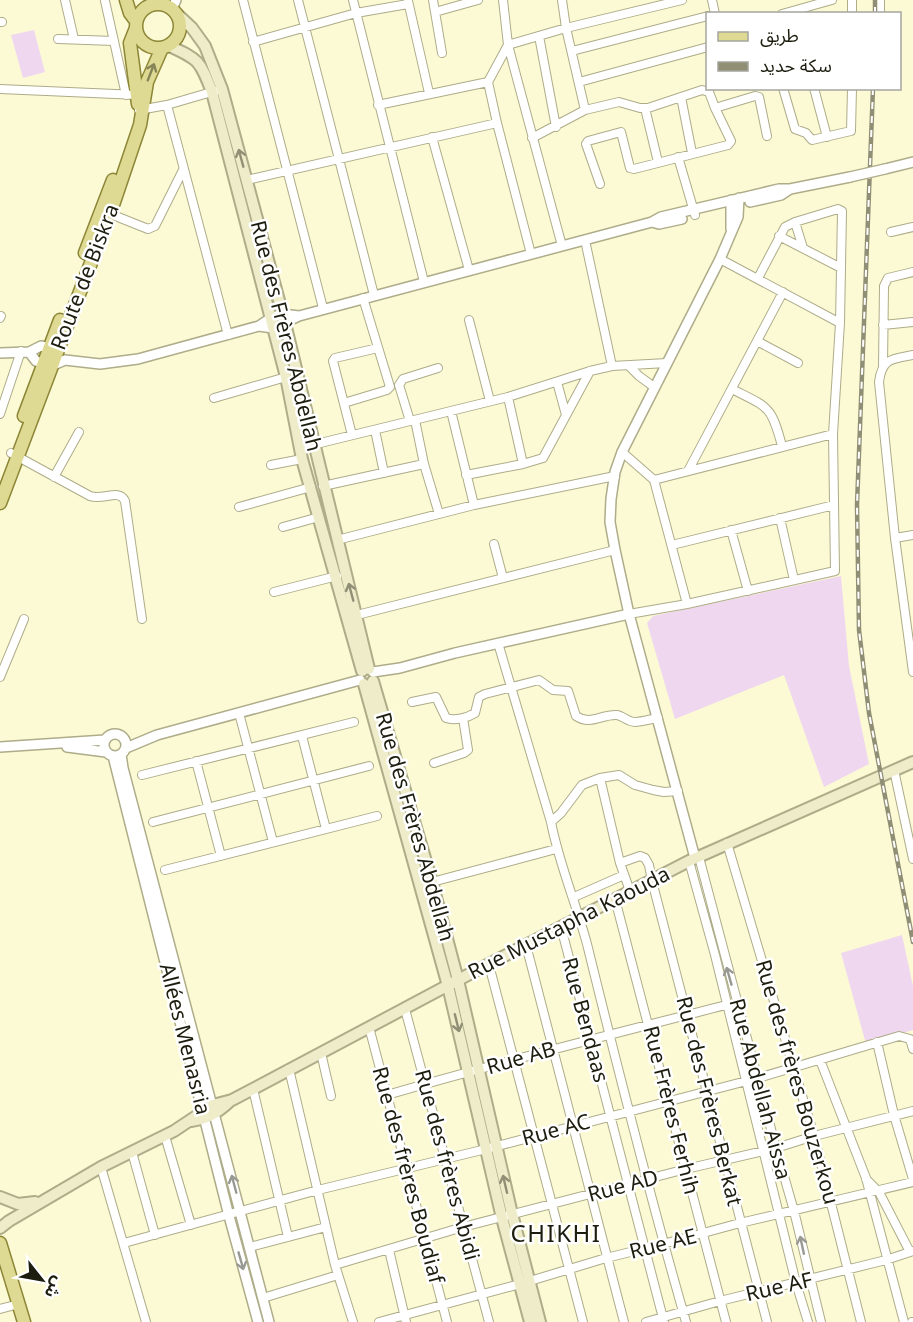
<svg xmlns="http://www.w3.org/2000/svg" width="913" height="1322" viewBox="0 0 913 1322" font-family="Georgia,'Noto Sans Arabic',serif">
	<rect width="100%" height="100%" fill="#fcfad5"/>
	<!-- garden -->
	<path fill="#efd8ef" d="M 34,30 L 45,72 L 23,78 L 11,35 Z
		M 841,576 L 849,666 L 869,764 L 824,787 L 784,675 L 675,719 L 647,623 L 653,616 Z
		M 902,935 L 913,986 L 913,1030 L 866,1044 L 841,953 Z"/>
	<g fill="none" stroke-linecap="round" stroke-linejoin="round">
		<!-- minor casing -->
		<g stroke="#aeac89" stroke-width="10">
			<path id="minor" d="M 65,0 L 74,39
				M 243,0 L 323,308
				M 298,0 L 374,295
				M 353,0 L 424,282
				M 433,0 L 442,53
				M 503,0 L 508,45 L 562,246
				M 712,0 L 715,14
				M 105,1 L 126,95
				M 408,1 L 429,93
				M 435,12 L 478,0
				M 782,14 L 832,0
				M 852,14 L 852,0
				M 880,14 L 880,0
				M 0,22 L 2,22
				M 539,36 L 556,127
				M 58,39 L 114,41
				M 253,42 L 356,13 L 408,4
				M 572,51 L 708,16
				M 579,82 L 708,47
				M 783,88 L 795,129 L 806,133 L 812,140 L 851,131 L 852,88
				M 814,88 L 827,137
				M 0,89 L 138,95
				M 681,97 L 692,153
				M 167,105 L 228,335
				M 378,105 L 488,82
				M 645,108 L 658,162
				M 139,110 L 167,105 L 215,91
				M 585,110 L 619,102 L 640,108 L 648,108 L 702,90 L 709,92 L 715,108
				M 432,137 L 469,270
				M 532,138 L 585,110 L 566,28 L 562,0
				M 678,157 L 695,215
				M 247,180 L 497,123
				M 600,184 L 586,144 L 588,141 L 621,132 L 630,168 L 634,169 L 728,145 L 731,141 L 715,108 L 755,96 L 759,97 L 767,136
				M 108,213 L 148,229 L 155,226 L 183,170
				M 795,222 L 803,248
				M 891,232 L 913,227
				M 779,236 L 841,268
				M 585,240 L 612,366
				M 531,254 L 497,123 L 488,82 L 508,45 L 566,28 L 682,0
				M 720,259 L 840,323
				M 0,318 L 1,316
				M 469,320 L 490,401
				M 883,325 L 913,322
				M 757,341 L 798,363
				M 913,355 C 892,359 882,358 879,382 L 895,538 L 913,672
				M 629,366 L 639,376 L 654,387
				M 883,366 L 884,286 L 888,278 L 913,272
				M 557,382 L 566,415
				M 732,389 C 769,408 771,405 782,446
				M 508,397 L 523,464
				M 214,398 L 286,377
				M 344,403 L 387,390 L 390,387 L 363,298
				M 451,411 L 474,505
				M 0,414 L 21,351
				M 415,420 L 424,464 L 439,514
				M 410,421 L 399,385 L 403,379 L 438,368
				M 375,430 L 384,473
				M 352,435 L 333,361 L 335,358 L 378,348
				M 300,448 L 508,397 L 590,371 L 612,366 L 667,363
				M 622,452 L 654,480 L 687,604
				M 11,453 L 90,496 C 103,501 119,488 125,501 L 142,619
				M 271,465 L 302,459
				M 688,471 L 783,292
				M 466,475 L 523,464 L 543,458 L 590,371
				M 54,477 L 79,432
				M 654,480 L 833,434
				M 323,486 L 424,464
				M 239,507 L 311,487
				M 780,518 L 794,580
				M 283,527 L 319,517
				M 731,530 L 748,591
				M 895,538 L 913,535
				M 337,540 L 474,505 L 615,476
				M 494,544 L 503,578
				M 672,545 L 834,505
				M 274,592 L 337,576
				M 629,614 L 687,604 L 835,571 L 833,434 L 840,323 L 842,211 L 838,209 L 795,222 L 785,227 L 758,278
				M 357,615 L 615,550
				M 498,643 L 551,822 C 559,864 576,903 587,944 C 618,1070 650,1197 686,1322
				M 0,677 L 24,619
				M 412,702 L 436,697 L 446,718 C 455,721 467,718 475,713 L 479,697 L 485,694 L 539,680 L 553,690 L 568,691 L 576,716 C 591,726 601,714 617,715 C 623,716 628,722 635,722 C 642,722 651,719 658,718
				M 239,713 L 273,842
				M 302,736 L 326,829
				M 196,761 L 221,856
				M 434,763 L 464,753 L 468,750 L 463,718
				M 894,770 L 913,859
				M 142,775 L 354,722
				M 600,778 L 620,863 L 630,891
				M 153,822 L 369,766
				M 551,822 L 561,813 L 582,785 L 600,778 L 619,775 L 635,785 L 653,790 L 664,792 L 678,791
				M 727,843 L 814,1136 L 861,1322
				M 699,857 L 776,1148 L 794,1211 L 821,1322
				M 689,861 L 715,955 L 796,1283 L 808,1322
				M 620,863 L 640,856 L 645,858 L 649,865 L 652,881 L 767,1322
				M 165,870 L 377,816
				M 432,882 L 556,849
				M 574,897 L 624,875
				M 615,899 L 726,1322
				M 561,927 L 664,1322
				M 526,945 L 624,1322
				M 489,965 L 583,1322
				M 405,1009 L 489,1322
				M 369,1027 L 447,1322
				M 877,1042 L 894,1115 L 913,1179
				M 321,1053 L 331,1096
				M 820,1060 L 866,1178 L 904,1322
				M 289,1069 L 335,1265 L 353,1322
				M 253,1089 L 288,1237
				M 387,1095 C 499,1062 613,1034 726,1005
				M 165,1136 L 191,1225
				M 132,1152 L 155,1235
				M 101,1167 L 146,1322
				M 866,1179 L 879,1192 L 910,1252
				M 124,1243 L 318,1190 L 486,1149 L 758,1078 L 899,1036 L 910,1039 L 913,1049
				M 250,1247 L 326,1227
				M 389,1250 L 406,1322
				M 335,1265 L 463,1227 L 686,1169 L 776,1148 L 814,1136 L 913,1111
				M 263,1298 L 338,1275
				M 0,1309 L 19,1304
				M 379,1322 L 520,1284 L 606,1258 L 663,1244 L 740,1223 L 913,1182
				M 646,1322 L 720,1301 L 886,1260 L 913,1251
				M 912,1322 L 913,1322"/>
		</g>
		<!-- tertiary casing -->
		<g stroke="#aeac89" stroke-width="12">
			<path id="tertiary" d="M 172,9 L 176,0
				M 885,169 L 913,162
				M 750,202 L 781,195 L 790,189
				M 652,222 L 659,224 L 682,219
				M 731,229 L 731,200
				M 282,314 L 299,316 L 273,328 L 259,326 L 271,318 Z
				M 299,316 L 652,222 L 661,217 L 779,189 L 790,189 L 850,177
				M 29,352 L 36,361 L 51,366 L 65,360 L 100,364 L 138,359 L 259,326
				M 0,353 L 29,352 L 41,346 L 56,349
				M 373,672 L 400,668 L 455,653 L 629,614
				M104 745a11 11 0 1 1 22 0a11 11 0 1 1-22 0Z
				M 0,747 L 105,740
				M 67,747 L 106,752
				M 126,748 L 157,735 L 360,680
				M 121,754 L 123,768 L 269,1322
				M 113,756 L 229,1216 L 258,1322
				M 695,858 L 629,614 L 615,550 L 610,522 L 611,499 L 615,472 L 622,452 L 720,259 L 738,217 L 739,198"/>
		</g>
		<!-- secondary casing -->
		<g stroke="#aeac89" stroke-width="14">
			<path id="secondary" d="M 178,15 L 192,28 L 205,46 L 222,89 L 284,319 L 369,669
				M 169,46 C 199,59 200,61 212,92 L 286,377 L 302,459 L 362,671
				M 373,681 L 432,882 L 458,980 L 512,1214 L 540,1322
				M 364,684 L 448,986 L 502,1218 L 530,1322
				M 191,1121 C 207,1119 217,1113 229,1102
				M 0,1197 L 18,1204 L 35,1202
				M 0,1228 L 9,1221 L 101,1167 L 174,1131 L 213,1105 L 232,1100 L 253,1089 L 458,980 L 689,861 L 913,762"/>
		</g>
		<!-- primary casing -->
		<g stroke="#8c8636" stroke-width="15">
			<path id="primary" d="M 126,0 L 130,13 L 136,21
				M136 26a22 22 0 1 1 44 0a22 22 0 1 1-44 0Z
				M 136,28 L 130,43 L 138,104
				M 85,253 L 113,180
				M 24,416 L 60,320
				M 0,503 L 114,202 L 140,125 L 147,82 L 162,48
				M 0,1243 L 24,1322"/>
		</g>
		<!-- minor -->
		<use href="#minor" stroke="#fff" stroke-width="8"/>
		<!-- tertiary -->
		<use href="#tertiary" stroke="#fff" stroke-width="9"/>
		<!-- secondary -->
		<use href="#secondary" stroke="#eeecc9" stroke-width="10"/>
		<!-- primary -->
		<use href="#primary" stroke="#ded993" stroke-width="12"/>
		<!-- rail casing -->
		<g stroke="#908f75" stroke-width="4.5">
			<path id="rail" d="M 875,14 L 875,0
				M 873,88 L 857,505 L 859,630 L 869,713 L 913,942"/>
		</g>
		<!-- rail -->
		<use href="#rail" stroke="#fff" stroke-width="2" stroke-dasharray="7" stroke-linecap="butt"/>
		<!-- tertiary-bridge casing -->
		<g stroke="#aeac89" stroke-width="12" stroke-linecap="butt">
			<path id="tertiary-bridge" d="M 850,177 L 885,169"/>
		</g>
		<!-- tertiary-bridge -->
		<use href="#tertiary-bridge" stroke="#fff" stroke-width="9"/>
	</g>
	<!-- one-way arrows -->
	<defs><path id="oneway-shaft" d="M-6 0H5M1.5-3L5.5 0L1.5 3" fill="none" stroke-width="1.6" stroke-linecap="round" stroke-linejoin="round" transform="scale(1.5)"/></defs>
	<use stroke="#878458" href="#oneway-shaft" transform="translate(151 72) rotate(-69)"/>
	<g stroke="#908f75">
		<use href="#oneway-shaft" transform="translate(241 158) rotate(-105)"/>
		<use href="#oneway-shaft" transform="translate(351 592) rotate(-105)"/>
		<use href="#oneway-shaft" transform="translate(457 1023) rotate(76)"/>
		<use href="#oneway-shaft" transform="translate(505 1184) rotate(-103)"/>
	</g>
	<g stroke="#999993">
		<use href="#oneway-shaft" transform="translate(729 976) rotate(-106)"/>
		<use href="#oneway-shaft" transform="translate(234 1184) rotate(-105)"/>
		<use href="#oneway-shaft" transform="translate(802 1245) rotate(-102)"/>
		<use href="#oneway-shaft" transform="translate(241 1261) rotate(74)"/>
	</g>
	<g text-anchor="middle" stroke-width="5" stroke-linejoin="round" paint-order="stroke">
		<!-- street labels -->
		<g font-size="21" fill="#1d1d0f" stroke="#fff">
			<text transform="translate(85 277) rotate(-69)" y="7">Route de Biskra</text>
			<text transform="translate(286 336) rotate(76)" y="7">Rue des Frères Abdellah</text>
			<text transform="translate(415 827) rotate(74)" y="7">Rue des Frères Abdellah</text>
			<text transform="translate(569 923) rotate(-27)" y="7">Rue Mustapha Kaouda</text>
			<text transform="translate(585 1020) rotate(75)" y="7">Rue Bendaas</text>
			<text transform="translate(185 1039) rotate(76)" y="7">Allées Menasria</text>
			<text transform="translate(521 1058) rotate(-16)" y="7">Rue AB</text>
			<text transform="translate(797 1082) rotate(74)" y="7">Rue des frères Bouzerkou</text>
			<text transform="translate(760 1089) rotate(75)" y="7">Rue Abdellah Aissa</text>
			<text transform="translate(709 1101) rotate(76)" y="7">Rue des Frères Berkat</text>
			<text transform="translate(671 1110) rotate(76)" y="7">Rue Frères Ferhih</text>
			<text transform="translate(556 1130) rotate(-15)" y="7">Rue AC</text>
			<text transform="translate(447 1165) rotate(75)" y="7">Rue des frères Abidi</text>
			<text transform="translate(408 1175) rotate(75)" y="7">Rue des frères Boudiaf</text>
			<text transform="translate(623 1186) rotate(-15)" y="7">Rue AD</text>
			<text transform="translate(663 1244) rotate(-14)" y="7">Rue AE</text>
			<text transform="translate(779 1287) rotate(-13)" y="7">Rue AF</text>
		</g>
		<!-- quarter labels -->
		<g font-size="24" letter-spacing="1.5" fill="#1d1d0f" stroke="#fff">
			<text x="556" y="1242">CHIKHI</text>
		</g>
	</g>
	<!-- legend -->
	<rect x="706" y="12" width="195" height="78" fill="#ffffff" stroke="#a5a59f" stroke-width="1.5"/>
	<rect x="718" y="32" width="30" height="9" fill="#ded993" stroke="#a5a59f" stroke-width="1.5"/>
	<text x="760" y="42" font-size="18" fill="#1d1d0f">طريق</text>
	<rect x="718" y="62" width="30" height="9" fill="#908f75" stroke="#a5a59f" stroke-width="1.5"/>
	<text x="760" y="72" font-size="18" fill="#1d1d0f">سكة حديد</text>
	<!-- north arrow -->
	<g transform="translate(42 1280) rotate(121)" stroke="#ffffff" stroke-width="4.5" paint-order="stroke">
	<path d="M0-4.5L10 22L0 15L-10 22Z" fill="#1d1d0f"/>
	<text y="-9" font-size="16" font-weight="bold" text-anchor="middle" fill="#1d1d0f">ش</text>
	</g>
</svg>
